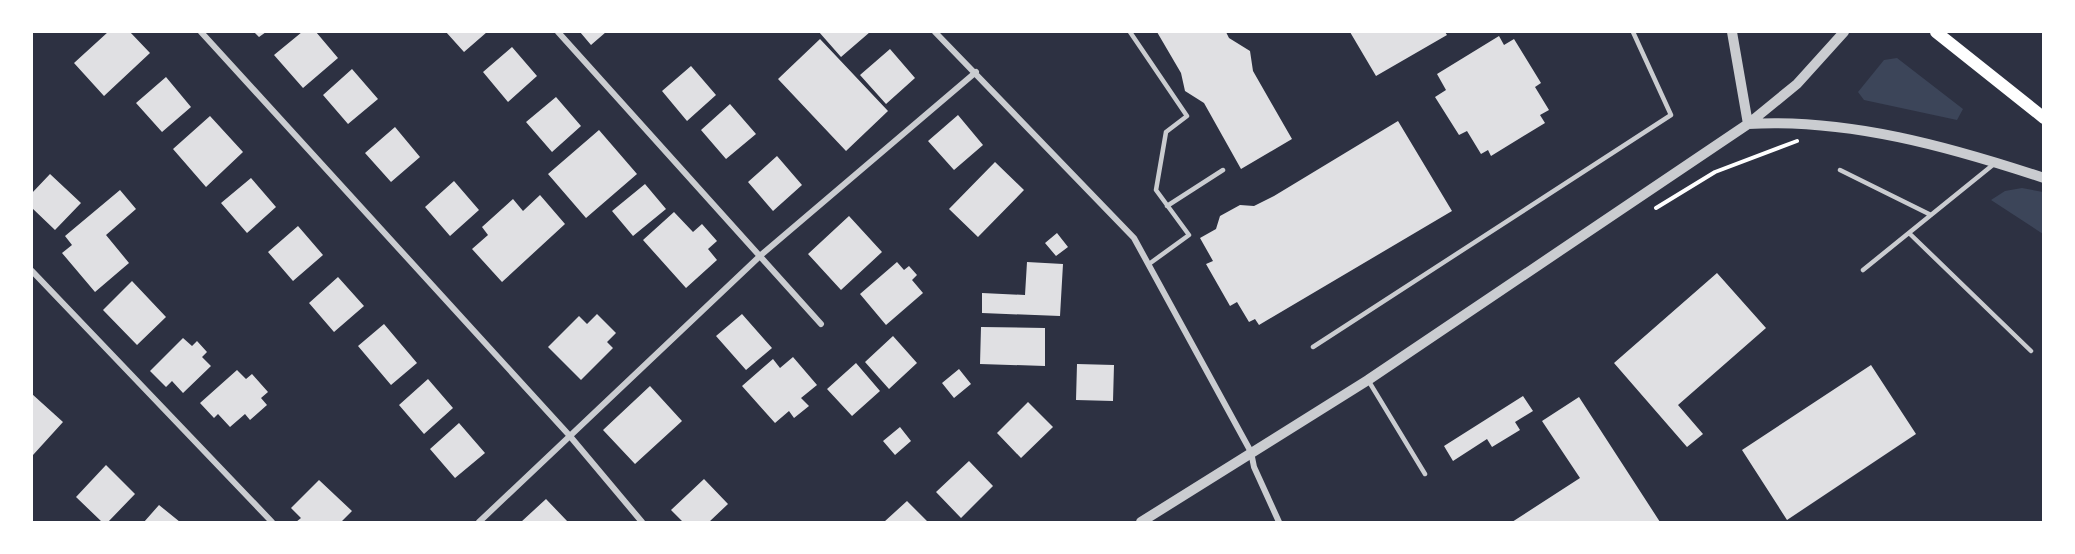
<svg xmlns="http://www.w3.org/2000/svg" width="2075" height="554" viewBox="0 0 2075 554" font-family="Commissioner,sans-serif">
	<rect width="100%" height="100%" fill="#2d3142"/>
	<!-- green -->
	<path fill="#3c4559" d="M 1897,58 L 1963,109 L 1957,120 L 1864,100 L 1858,92 L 1884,60 Z
		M 2022,188 L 2043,192 L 2043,234 L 1991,200 L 2005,191 Z"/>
	<!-- building -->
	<path fill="#e0e0e3" d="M 108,32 L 130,32 L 150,53 L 104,96 L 74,63 Z
		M 254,32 L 266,32 L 259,37 Z
		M 302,32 L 316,32 L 338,58 L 303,88 L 274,55 Z
		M 446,32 L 487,32 L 464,52 Z
		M 580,32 L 606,32 L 591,45 Z
		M 819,32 L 870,32 L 841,57 Z
		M 1157,32 L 1226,32 L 1229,38 L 1250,51 L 1253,71 L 1292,139 L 1241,169 L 1204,103 L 1185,91 L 1181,73 Z
		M 1350,32 L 1445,32 L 1447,35 L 1376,76 Z
		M 1499,36 L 1504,45 L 1514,39 L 1541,83 L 1535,87 L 1549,110 L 1540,115 L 1545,123 L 1491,156 L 1488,150 L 1481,154 L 1467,131 L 1459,135 L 1435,97 L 1446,90 L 1437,74 Z
		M 820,39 L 888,111 L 846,151 L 778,79 Z
		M 512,47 L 537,76 L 508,102 L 483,72 Z
		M 890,49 L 915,78 L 886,104 L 860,75 Z
		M 691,66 L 716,95 L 687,121 L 662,91 Z
		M 352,69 L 378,99 L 348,124 L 323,95 Z
		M 166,77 L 191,107 L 162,132 L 136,103 Z
		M 556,97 L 581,126 L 552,152 L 526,122 Z
		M 730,104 L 756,134 L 726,159 L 701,130 Z
		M 958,115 L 983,145 L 954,170 L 928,141 Z
		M 210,116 L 243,152 L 206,187 L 173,149 Z
		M 1398,121 L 1452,211 L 1259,325 L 1255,319 L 1249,322 L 1237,302 L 1230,306 L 1206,264 L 1213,261 L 1200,238 L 1216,229 L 1220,216 L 1240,205 L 1254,206 L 1274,196 Z
		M 395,127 L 420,157 L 391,182 L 365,153 Z
		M 599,130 L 637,174 L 586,218 L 548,174 Z
		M 777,156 L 802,185 L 773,211 L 748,182 Z
		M 995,162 L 1024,190 L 978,237 L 949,209 Z
		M 50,174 L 81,203 L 55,230 L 32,208 L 32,193 Z
		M 251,178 L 276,207 L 247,233 L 221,203 Z
		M 454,181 L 479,210 L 450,236 L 425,207 Z
		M 645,184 L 666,209 L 633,236 L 612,211 Z
		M 120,190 L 136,209 L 106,235 L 129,263 L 95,292 L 62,253 L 72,245 L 65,236 Z
		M 540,195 L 565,224 L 502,282 L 472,249 L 488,235 L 482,227 L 513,199 L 523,211 Z
		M 674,212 L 693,232 L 702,224 L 717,241 L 708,249 L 717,260 L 686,288 L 643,240 Z
		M 849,216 L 882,252 L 841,290 L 808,254 Z
		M 298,226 L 323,255 L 293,281 L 268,252 Z
		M 1057,233 L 1068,247 L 1056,256 L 1045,243 Z
		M 897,262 L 904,270 L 909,266 L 917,275 L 912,280 L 923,293 L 886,325 L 860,294 Z
		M 1027,262 L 1063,264 L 1060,316 L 982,313 L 982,293 L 1025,295 Z
		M 1717,273 L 1766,328 L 1678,405 L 1703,434 L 1687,447 L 1614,363 Z
		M 338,277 L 364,306 L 334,332 L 309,303 Z
		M 132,281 L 166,317 L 137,345 L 103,310 Z
		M 597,314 L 616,333 L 607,342 L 613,348 L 581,380 L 548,347 L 579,316 L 587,324 Z
		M 742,314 L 772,348 L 746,370 L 716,336 Z
		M 384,324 L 417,363 L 391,385 L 358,346 Z
		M 981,327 L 1045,328 L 1045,366 L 980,364 Z
		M 893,336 L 917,363 L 889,389 L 865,362 Z
		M 183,338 L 192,346 L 197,341 L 207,352 L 202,357 L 211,366 L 183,393 L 172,381 L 166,387 L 150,371 Z
		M 793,357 L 817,385 L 801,398 L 809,406 L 794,418 L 789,411 L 775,423 L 742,386 L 773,359 L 780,368 Z
		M 856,363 L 880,391 L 852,416 L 827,389 Z
		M 1077,364 L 1114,365 L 1113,401 L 1076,400 Z
		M 1871,365 L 1916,434 L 1787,520 L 1742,450 Z
		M 959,369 L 971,384 L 954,398 L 942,383 Z
		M 237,370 L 246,379 L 252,374 L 268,392 L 261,398 L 267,405 L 250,420 L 245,414 L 230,427 L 218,414 L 214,418 L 200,403 Z
		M 428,379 L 453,408 L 424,434 L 399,405 Z
		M 650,386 L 682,421 L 635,464 L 603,430 Z
		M 32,394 L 63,422 L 33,455 L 32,453 Z
		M 1523,396 L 1533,411 L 1515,422 L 1520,430 L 1492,447 L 1487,439 L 1453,461 L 1444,446 Z
		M 1579,397 L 1660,522 L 1512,522 L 1580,478 L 1542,421 Z
		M 1028,402 L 1053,427 L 1021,458 L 997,433 Z
		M 459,423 L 485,453 L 455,478 L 430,449 Z
		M 900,427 L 911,441 L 895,455 L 883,441 Z
		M 969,461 L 993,486 L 961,518 L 936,492 Z
		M 106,465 L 135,494 L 108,522 L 102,522 L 76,497 Z
		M 704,479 L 728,504 L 709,522 L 683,522 L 671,510 Z
		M 319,480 L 352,511 L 341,522 L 296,522 L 301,518 L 291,508 Z
		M 546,499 L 568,522 L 521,522 Z
		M 907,501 L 928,522 L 884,522 Z
		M 159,505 L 180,522 L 144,522 Z"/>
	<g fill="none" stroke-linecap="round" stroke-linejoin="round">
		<!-- path -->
		<path stroke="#fff" stroke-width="4" d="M 1656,208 L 1715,172 L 1797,141"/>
		<!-- service -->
		<path stroke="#caccd0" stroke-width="4.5" d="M 1130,32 L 1187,116 L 1166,132 L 1156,190 L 1189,235 L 1149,264
			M 1840,170 L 1931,215
			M 1167,206 L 1223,170
			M 1909,233 L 2031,351
			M 1863,270 L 1994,164
			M 1313,347 L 1671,115 L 1633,32
			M 1368,380 L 1425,474"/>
		<!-- minor -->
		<path stroke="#caccd0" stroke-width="6" d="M 201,32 L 569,435 L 642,522
			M 558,32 L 821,324
			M 935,32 L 1134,238 L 1251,452 L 1254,467 L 1279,522
			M 32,271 L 272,522
			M 479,522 L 761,255 L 976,72"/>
		<!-- tertiary -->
		<path stroke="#caccd0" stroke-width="10" d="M 1732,32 L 1748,124
			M 1748,124 C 1848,118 1950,147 2044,178
			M 1141,522 L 1368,380 L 1748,124 L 1797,84 L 1844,32"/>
		<!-- secondary -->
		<path stroke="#fff" stroke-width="12" d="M 1936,32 L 2044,118"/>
	</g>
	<!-- border -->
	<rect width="2075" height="554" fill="none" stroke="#ffffff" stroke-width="66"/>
</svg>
